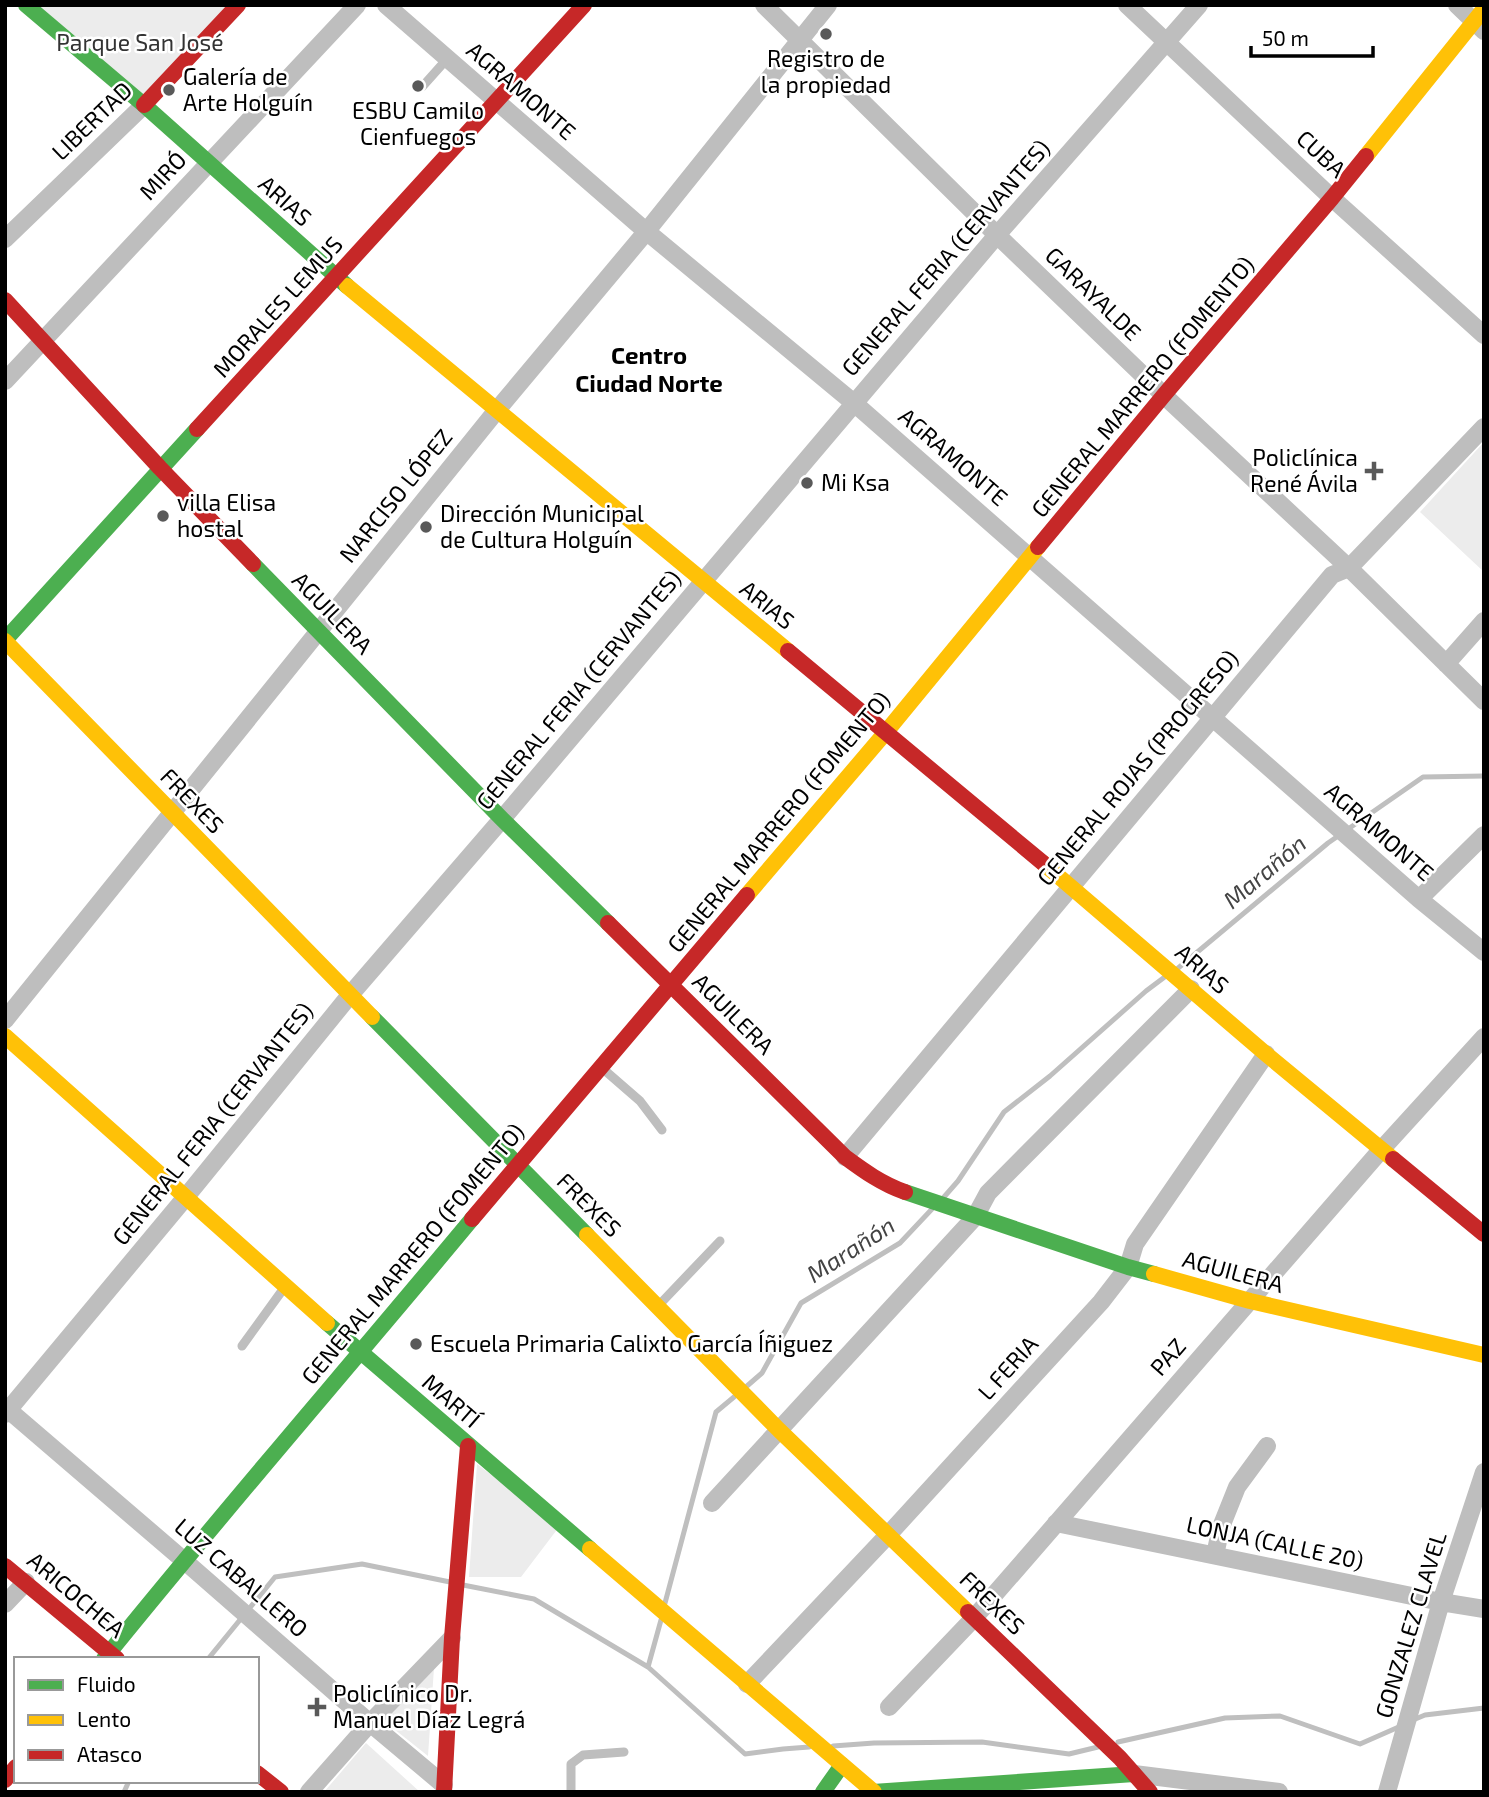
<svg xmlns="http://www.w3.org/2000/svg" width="1489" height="1797" viewBox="0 0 1489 1797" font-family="'Exo 2',sans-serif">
	<rect width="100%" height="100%" fill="#fff"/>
	<!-- green -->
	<path fill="#ececec" d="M 38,5 L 229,5 L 143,95 Z
		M 1484,442 L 1484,572 L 1420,512 Z
		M 477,1464 L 559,1527 L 521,1577 L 469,1577 Z
		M 434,1668 L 428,1756 L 384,1721 Z
		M 366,1743 L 420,1792 L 324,1792 Z"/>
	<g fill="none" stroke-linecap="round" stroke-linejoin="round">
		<!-- stream -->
		<path stroke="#bfbfbf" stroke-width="5" d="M 1177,969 L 1328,843 L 1423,777 L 1484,776
			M 944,1197 L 958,1181 L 1004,1112 L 1050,1076 L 1146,991 L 1166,976
			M 747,1386 L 762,1373 L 801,1303 L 900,1243 L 932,1209
			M 463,1585 L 534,1599 L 648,1667 L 745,1754 L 783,1749 L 809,1747
			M 665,1603 L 716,1412 L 734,1397
			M 208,1659 L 275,1577 L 362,1564 L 450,1582
			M 648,1667 L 661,1620
			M 1413,1720 L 1425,1715 L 1484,1708
			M 1118,1742 L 1225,1718 L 1280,1716 L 1360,1744 L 1401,1726
			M 833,1746 L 874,1743 L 982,1742 L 1069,1754 L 1098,1747
			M 124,1792 L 129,1781"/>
		<!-- lane -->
		<path stroke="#bebebe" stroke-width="9" d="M 422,87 L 447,59
			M 602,1068 L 640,1101 L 662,1130
			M 659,1305 L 720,1241
			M 242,1346 L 284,1288
			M 571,1792 L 571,1764 L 583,1755 L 624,1752"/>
		<!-- street -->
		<path stroke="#bebebe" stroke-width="18" d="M 386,5 L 640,226 L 854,403 L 1419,899 L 1484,952
			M 764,5 L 997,235 L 1172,403 L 1349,568 L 1484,701
			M 1127,5 L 1332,198 L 1484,335
			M 1457,5 L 1484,31
			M 5,239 L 144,105
			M 5,381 L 357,5
			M 1446,664 L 1484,621
			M 1419,899 L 1484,835
			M 5,1020 L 497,410 L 646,232 L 828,5
			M 845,1157 L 1332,575 L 1349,568 L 1484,427
			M 5,1407 L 188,1564 L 370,1723 L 444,1785
			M 5,1414 L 185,1198 L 350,995 L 502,819 L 997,235 L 1199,5
			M 712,1503 L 975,1217 L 988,1193 L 1191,989
			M 1056,1523 L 1441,1602 L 1484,1609
			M 1215,1555 L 1221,1527 L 1237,1487 L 1267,1446
			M 5,1604 L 26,1582
			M 747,1684 L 888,1535 L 1101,1302 L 1128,1267 L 1135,1244 L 1266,1054
			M 889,1707 L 974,1618 L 1381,1150 L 1484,1037
			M 1134,1774 L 1279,1792
			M 309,1792 L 370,1723 L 452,1638
			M 1387,1792 L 1441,1602 L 1484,1472"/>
		<!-- fast -->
		<path stroke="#4caf50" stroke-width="16" d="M 26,5 L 144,105 L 347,286
			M 253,564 L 502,819 L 608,923
			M 5,640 L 197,429
			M 372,1017 L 587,1235
			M 905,1192 L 1128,1267 L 1154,1274
			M 327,1323 L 590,1549
			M 104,1659 C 224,1510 350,1366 472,1219
			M 823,1792 L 842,1765
			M 873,1792 L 1134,1774"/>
		<!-- slow -->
		<path stroke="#ffc107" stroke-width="16" d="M 1366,156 L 1484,9
			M 347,286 L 788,651
			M 5,641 L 372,1017
			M 1043,863 L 1266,1054 L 1393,1159
			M 747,895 L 886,732 L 1038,547
			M 5,1036 L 327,1323
			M 587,1235 L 779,1430 L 968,1612
			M 1154,1274 L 1250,1301 L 1484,1355
			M 590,1549 L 874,1792"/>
		<!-- jam -->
		<path stroke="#c62828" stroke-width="16" d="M 144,105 L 238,5
			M 5,300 L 160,468 L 253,564
			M 197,429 L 584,5
			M 1038,547 L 1164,395 L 1332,198 L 1366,156
			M 788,651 L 1043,863
			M 608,923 L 845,1157 C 864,1171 882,1184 905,1192
			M 1393,1159 L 1484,1234
			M 472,1219 L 747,895
			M 5,1566 L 117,1659
			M 968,1612 L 1120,1758 L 1150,1792
			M 257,1773 L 281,1792
			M 5,1780 L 16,1767
			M 444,1792 L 452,1638 L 468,1446"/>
	</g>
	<!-- markers -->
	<g fill="#595959" stroke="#fff" stroke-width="2.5">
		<circle cx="826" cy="34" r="7"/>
		<circle cx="418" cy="86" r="7"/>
		<circle cx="169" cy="90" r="7"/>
		<path d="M1370.5 460.5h7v7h7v7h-7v7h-7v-7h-7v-7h7z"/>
		<circle cx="807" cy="483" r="7"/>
		<circle cx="163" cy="516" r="7"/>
		<circle cx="426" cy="527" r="7"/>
		<circle cx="416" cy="1344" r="7"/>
		<path d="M313.5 1696.5h7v7h7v7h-7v7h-7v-7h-7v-7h7z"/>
	</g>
	<g text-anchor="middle" stroke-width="5" stroke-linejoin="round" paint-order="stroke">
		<!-- park labels -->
		<g font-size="23" fill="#333" stroke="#fff">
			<text x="140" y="51">Parque San José</text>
		</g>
		<!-- poi labels -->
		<g font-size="23" fill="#000" stroke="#fff" text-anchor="start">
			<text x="826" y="67" text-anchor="middle">Registro de<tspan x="826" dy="26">la propiedad</tspan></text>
			<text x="183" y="85">Galería de<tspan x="183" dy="26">Arte Holguín</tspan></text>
			<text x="418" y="119" text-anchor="middle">ESBU Camilo<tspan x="418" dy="26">Cienfuegos</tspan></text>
			<text x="1358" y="466" text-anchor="end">Policlínica<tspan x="1358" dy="26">René Ávila</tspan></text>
			<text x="821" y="491">Mi Ksa</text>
			<text x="177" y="511">villa Elisa<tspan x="177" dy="26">hostal</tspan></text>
			<text x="440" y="522">Dirección Municipal<tspan x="440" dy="26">de Cultura Holguín</tspan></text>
			<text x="430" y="1352">Escuela Primaria Calixto García Íñiguez</text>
			<text x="333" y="1702">Policlínico Dr.<tspan x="333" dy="26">Manuel Díaz Legrá</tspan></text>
		</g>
		<!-- street labels -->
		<g font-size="23" fill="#000" stroke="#fff">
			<text transform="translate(521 91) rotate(41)" y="8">AGRAMONTE</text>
			<text transform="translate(92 121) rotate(-44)" y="8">LIBERTAD</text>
			<text transform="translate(1321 154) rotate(43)" y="8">CUBA</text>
			<text transform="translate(163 176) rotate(-47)" y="8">MIRÓ</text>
			<text transform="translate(285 201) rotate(42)" y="8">ARIAS</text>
			<text transform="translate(946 258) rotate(-49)" y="8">GENERAL FERIA (CERVANTES)</text>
			<text transform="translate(1093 294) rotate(44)" y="8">GARAYALDE</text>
			<text transform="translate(278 307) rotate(-48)" y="8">MORALES LEMUS</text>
			<text transform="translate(1143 387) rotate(-50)" y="8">GENERAL MARRERO (FOMENTO)</text>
			<text transform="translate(953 457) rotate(41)" y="8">AGRAMONTE</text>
			<text transform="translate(396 496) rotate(-51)" y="8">NARCISO LÓPEZ</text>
			<text transform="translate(767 605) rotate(39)" y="8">ARIAS</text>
			<text transform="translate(332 613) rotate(46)" y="8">AGUILERA</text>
			<text transform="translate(579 690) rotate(-50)" y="8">GENERAL FERIA (CERVANTES)</text>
			<text transform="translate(1138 768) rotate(-50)" y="8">GENERAL ROJAS (PROGRESO)</text>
			<text transform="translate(192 801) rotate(46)" y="8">FREXES</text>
			<text transform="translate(779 822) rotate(-50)" y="8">GENERAL MARRERO (FOMENTO)</text>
			<text transform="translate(1379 832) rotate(41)" y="8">AGRAMONTE</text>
			<text transform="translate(1202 969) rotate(41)" y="8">ARIAS</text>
			<text transform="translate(733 1014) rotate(45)" y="8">AGUILERA</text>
			<text transform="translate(213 1124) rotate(-51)" y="8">GENERAL FERIA (CERVANTES)</text>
			<text transform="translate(589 1205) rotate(45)" y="8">FREXES</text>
			<text transform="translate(413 1254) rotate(-50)" y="8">GENERAL MARRERO (FOMENTO)</text>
			<text transform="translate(1233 1272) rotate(15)" y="8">AGUILERA</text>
			<text transform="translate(1168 1357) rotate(-49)" y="8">PAZ</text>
			<text transform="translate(1008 1368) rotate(-48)" y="8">L FERIA</text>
			<text transform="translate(451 1401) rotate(41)" y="8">MARTÍ</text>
			<text transform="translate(1275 1543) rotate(12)" y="8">LONJA (CALLE 20)</text>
			<text transform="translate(241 1578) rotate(41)" y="8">LUZ CABALLERO</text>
			<text transform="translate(76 1595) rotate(40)" y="8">ARICOCHEA</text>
			<text transform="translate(992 1603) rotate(44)" y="8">FREXES</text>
			<text transform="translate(1411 1625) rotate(-73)" y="8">GONZALEZ CLAVEL</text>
		</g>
		<!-- neighbourhood labels -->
		<g font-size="24" font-weight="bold" fill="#000" stroke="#fff">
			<text x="649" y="364">Centro<tspan x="649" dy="28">Ciudad Norte</tspan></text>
		</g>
		<!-- water labels -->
		<g font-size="24" font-style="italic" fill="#444" stroke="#fff">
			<text transform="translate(1265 872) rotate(-40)" y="8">Marañón</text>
			<text transform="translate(851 1250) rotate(-33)" y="8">Marañón</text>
		</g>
	</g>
	<!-- border -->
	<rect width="1489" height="1797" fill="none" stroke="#000000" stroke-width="14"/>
	<!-- legend -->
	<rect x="14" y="1657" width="245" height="126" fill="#ffffff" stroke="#999999" stroke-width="2"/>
	<rect x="28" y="1680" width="35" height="10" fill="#4caf50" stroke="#999999" stroke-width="2"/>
	<text x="77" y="1692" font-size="21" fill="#000000">Fluido</text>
	<rect x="28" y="1715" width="35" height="10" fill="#ffc107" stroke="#999999" stroke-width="2"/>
	<text x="77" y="1727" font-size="21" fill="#000000">Lento</text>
	<rect x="28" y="1750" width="35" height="10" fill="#c62828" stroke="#999999" stroke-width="2"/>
	<text x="77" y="1762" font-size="21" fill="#000000">Atasco</text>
	<!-- scale -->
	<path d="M1251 46v10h122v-10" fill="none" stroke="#000000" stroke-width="3.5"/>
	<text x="1262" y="46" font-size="21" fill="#000000" stroke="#ffffff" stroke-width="5" paint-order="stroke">50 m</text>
</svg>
